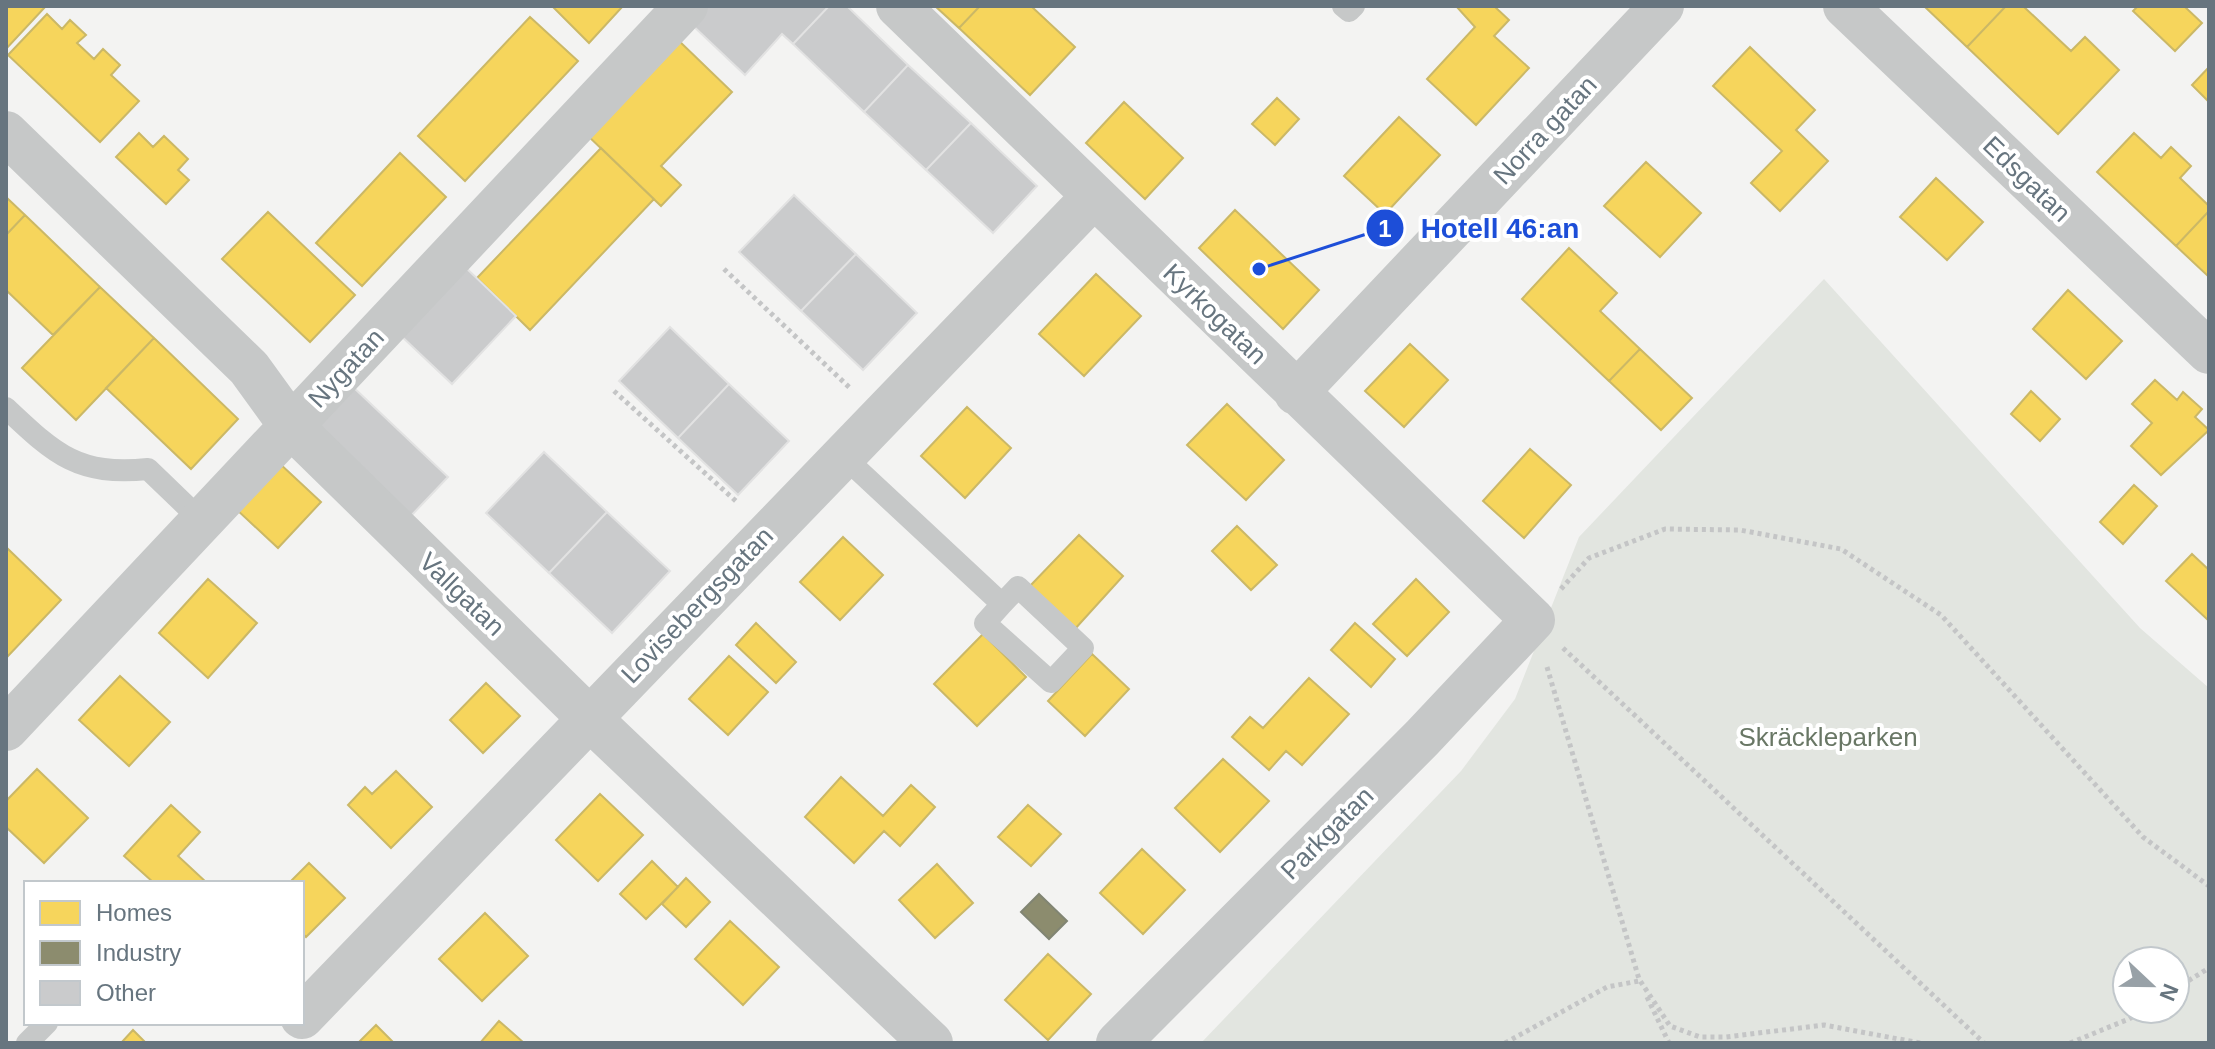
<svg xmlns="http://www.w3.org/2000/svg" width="2215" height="1049" viewBox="0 0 2215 1049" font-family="Helvetica,sans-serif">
	<rect width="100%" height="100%" fill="#f3f3f2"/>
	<!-- green -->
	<path fill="#e2e5e0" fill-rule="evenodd" d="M 1824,279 L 2140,628 L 2209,688 L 2209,1043 L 1201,1043 L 1461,771 L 1515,699 L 1579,537 ZM 2127,961 L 2175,961 L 2175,1009 L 2127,1009 Z"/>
	<!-- homes -->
	<path fill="#f6d55c" stroke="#cbb866" stroke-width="2" d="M 6,6 L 46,6 L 6,49 Z
		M 552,6 L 623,6 L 589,43 Z
		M 935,6 L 980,6 L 959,28 Z
		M 980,6 L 1031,6 L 1075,47 L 1030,95 L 959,28 Z
		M 1494,6 L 1509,20 L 1494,36 L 1529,68 L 1476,125 L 1427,79 L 1475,27 L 1456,6 Z
		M 1924,6 L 2006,6 L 1967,47 Z
		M 2006,6 L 2023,6 L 2071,51 L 2085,37 L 2119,70 L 2058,134 L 1967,47 Z
		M 2138,6 L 2184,6 L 2202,23 L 2175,51 L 2133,11 Z
		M 47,14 L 62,29 L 70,20 L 86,35 L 77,43 L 94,59 L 103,49 L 120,65 L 111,75 L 139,101 L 100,142 L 8,55 Z
		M 530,17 L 578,61 L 465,181 L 418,136 Z
		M 676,38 L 732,92 L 661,166 L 681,185 L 661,206 L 585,133 Z
		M 1750,47 L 1815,110 L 1796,130 L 1828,161 L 1780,211 L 1751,183 L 1782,151 L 1713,86 Z
		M 2209,67 L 2209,102 L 2192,85 Z
		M 1277,98 L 1299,119 L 1275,145 L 1252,124 Z
		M 1124,102 L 1183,158 L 1145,199 L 1086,143 Z
		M 1399,117 L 1440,155 L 1385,214 L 1344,176 Z
		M 139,133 L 153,147 L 164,136 L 188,159 L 178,170 L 189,180 L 166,204 L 116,157 Z
		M 2134,133 L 2161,158 L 2171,147 L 2191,166 L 2180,178 L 2209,206 L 2209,211 L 2176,246 L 2097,172 Z
		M 601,148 L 654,199 L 530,330 L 477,278 Z
		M 400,153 L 446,197 L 362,286 L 316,243 Z
		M 1646,162 L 1701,213 L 1660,257 L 1604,206 Z
		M 1936,178 L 1983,222 L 1947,260 L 1900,217 Z
		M 6,197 L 25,215 L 6,235 Z
		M 1235,210 L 1319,290 L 1283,329 L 1199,248 Z
		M 2209,211 L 2209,277 L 2176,246 Z
		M 268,212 L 355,295 L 310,342 L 222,259 Z
		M 25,215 L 100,287 L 53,335 L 6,290 L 6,235 Z
		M 1569,248 L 1617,293 L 1600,311 L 1640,349 L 1609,381 L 1522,299 Z
		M 1096,274 L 1141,316 L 1084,376 L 1039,334 Z
		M 100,287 L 154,338 L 76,420 L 22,368 Z
		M 2068,290 L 2122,341 L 2086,379 L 2033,329 Z
		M 154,338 L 238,419 L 191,469 L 106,388 Z
		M 1410,344 L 1448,380 L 1404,427 L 1365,391 Z
		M 1640,349 L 1692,398 L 1661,430 L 1609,381 Z
		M 2155,380 L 2177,400 L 2183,392 L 2202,409 L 2195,417 L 2209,430 L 2161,475 L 2131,446 L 2152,423 L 2132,404 Z
		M 2031,391 L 2060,419 L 2040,441 L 2011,414 Z
		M 1227,404 L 1284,460 L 1246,500 L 1187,445 Z
		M 967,407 L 1011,448 L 965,498 L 921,456 Z
		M 1530,449 L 1571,485 L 1524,538 L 1483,501 Z
		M 278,462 L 321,502 L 278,548 L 235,508 Z
		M 2134,485 L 2157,506 L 2123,544 L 2100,522 Z
		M 1237,526 L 1277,565 L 1251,590 L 1212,551 Z
		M 1079,535 L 1123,576 L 1074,630 L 1029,587 Z
		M 843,537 L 883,575 L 840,620 L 800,582 Z
		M 6,547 L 61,600 L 8,656 L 6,654 Z
		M 2192,554 L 2209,570 L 2209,621 L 2166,581 Z
		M 208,579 L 257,623 L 208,678 L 159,633 Z
		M 1416,579 L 1449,612 L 1407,656 L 1373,624 Z
		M 756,623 L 796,662 L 776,683 L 736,645 Z
		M 1355,623 L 1395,659 L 1371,687 L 1331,650 Z
		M 983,634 L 1026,677 L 977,726 L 934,684 Z
		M 1092,654 L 1129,689 L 1085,736 L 1048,701 Z
		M 729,656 L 768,692 L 728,735 L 689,699 Z
		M 120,676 L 170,722 L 129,766 L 79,720 Z
		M 1309,678 L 1349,714 L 1302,765 L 1286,751 L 1269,770 L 1232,737 L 1250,717 L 1263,728 Z
		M 486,683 L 520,716 L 483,753 L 450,720 Z
		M 1223,759 L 1269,801 L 1220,852 L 1175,808 Z
		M 37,769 L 88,818 L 44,863 L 6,827 L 6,801 Z
		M 396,771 L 432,807 L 391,848 L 348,805 L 365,787 L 372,794 Z
		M 841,777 L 883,816 L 911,785 L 935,807 L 900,846 L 884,831 L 854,863 L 805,817 Z
		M 600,794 L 643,835 L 598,881 L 556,840 Z
		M 171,805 L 200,832 L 178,856 L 207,883 L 154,883 L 124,856 Z
		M 1028,805 L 1061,834 L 1031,866 L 998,837 Z
		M 1142,849 L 1185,890 L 1143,934 L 1100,893 Z
		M 652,861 L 678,887 L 646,919 L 620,894 Z
		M 309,863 L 345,898 L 306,937 L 302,933 L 302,883 L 289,883 Z
		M 937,864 L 973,903 L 935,938 L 899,900 Z
		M 686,878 L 710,902 L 686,927 L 662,904 Z
		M 485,913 L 528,956 L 482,1001 L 439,959 Z
		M 730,921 L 779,967 L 743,1005 L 695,959 Z
		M 1048,954 L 1091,994 L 1048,1040 L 1005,1000 Z
		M 499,1021 L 524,1043 L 480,1043 Z
		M 376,1025 L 394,1043 L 358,1043 Z
		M 133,1030 L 146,1043 L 121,1043 Z"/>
	<!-- industry -->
	<path fill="#8c8c6e" stroke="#818573" stroke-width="2" d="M 1039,894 L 1067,921 L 1049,939 L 1021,912 Z"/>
	<!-- building -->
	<path fill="#cacbcc" stroke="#e2e2e2" stroke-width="2" d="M 706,6 L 829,6 L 793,44 L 782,34 L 745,75 L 690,23 Z
		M 829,6 L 847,6 L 908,65 L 864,112 L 793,44 Z
		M 908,65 L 971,123 L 926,170 L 864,112 Z
		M 971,123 L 1037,186 L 993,233 L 926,170 Z
		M 794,195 L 856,254 L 801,311 L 739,252 Z
		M 856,254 L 917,313 L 863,370 L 801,311 Z
		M 463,265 L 516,316 L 452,384 L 398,333 Z
		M 670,327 L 729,384 L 678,438 L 619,381 Z
		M 729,384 L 789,441 L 738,495 L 678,438 Z
		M 352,386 L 448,477 L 407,520 L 311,429 Z
		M 544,452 L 607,512 L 549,573 L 486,513 Z
		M 607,512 L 670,571 L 612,633 L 549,573 Z"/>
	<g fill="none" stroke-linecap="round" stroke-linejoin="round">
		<!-- path -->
		<path stroke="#c4c5c6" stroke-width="5" stroke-dasharray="4 4" stroke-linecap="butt" d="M 724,269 L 850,388
			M 614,391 L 738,503
			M 1561,589 L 1589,558 L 1665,529 L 1740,530 L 1841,549 L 1941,615 L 2143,837 L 2209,886
			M 1563,648 L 1984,1043
			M 1547,667 L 1639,979 L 1670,1026 L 1700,1037 L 1726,1037 L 1824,1025 L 1920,1043
			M 2175,989 L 2209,968
			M 1647,997 L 1669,1043
			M 1505,1043 L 1607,987 L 1639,981
			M 2070,1043 L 2129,1019 L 2145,1009"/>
		<!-- lane -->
		<path stroke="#c6c8c8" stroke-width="22" d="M 1343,6 L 1349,11 L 1354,6
			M 6,408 C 55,454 77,476 148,469 L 202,521
			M 842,455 L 1002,604 L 1018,587 L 1083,648 L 1051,682 L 985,623 L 1002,604
			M 27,1043 L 47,1023"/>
		<!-- street -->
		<path stroke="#c6c8c8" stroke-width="44" d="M 898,6 L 1533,620 L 1422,738 L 1118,1043
			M 1845,6 L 2209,352
			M 6,133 L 249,368 L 291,426 L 588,717 L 931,1043
			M 1296,393 L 1662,6
			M 6,729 L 686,6
			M 302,1017 L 1094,196"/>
	</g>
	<g text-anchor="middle" stroke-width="8" stroke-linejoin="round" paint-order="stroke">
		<!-- street labels -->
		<g font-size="26" fill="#67757f" stroke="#fff">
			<text transform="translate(1545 130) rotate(-47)" y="9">Norra gatan</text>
			<text transform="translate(2027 179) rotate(44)" y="9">Edsgatan</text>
			<text transform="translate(1215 314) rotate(44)" y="9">Kyrkogatan</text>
			<text transform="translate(346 368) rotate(-47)" y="9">Nygatan</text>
			<text transform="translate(462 594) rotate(44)" y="9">Vallgatan</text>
			<text transform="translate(697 605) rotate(-46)" y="9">Lovisebergsgatan</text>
			<text transform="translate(1327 833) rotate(-45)" y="9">Parkgatan</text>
		</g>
		<!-- park labels -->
		<g font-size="26" fill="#697765" stroke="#fff">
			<text x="1828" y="746">Skräckleparken</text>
		</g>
	</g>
	<!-- callouts -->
	<path fill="none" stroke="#1d4ed8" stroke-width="3" d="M1259 269L1385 228"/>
	<g fill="#1d4ed8" stroke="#fff" stroke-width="3">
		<circle cx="1259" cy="269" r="8"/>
		<circle cx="1385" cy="228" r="20"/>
	</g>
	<g font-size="24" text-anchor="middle" font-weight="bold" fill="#fff">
		<text x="1385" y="237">1</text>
	</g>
	<g font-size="28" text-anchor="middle" font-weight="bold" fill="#1d4ed8" stroke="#fff" stroke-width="8" stroke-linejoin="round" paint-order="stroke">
		<text x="1500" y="238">Hotell 46:an</text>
	</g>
	<!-- border -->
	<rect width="2215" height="1049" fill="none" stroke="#67757f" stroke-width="16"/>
	<!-- legend -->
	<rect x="24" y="881" width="280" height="144" fill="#ffffff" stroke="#c2c8cc" stroke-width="2"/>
	<rect x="40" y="901" width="40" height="24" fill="#f6d55c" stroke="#c2c8cc" stroke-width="2"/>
	<text x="96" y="921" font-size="24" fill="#67757f">Homes</text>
	<rect x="40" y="941" width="40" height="24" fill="#8c8c6e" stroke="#c2c8cc" stroke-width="2"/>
	<text x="96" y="961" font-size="24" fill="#67757f">Industry</text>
	<rect x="40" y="981" width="40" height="24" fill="#cacbcc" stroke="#c2c8cc" stroke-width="2"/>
	<text x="96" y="1001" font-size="24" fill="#67757f">Other</text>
	<!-- north arrow -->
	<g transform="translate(2151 985) rotate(112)"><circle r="38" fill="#ffffff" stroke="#c2c8cc" stroke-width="2"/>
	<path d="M0-6L14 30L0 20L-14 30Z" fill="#98a1a7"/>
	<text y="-12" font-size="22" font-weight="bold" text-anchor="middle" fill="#67757f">N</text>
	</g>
</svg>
